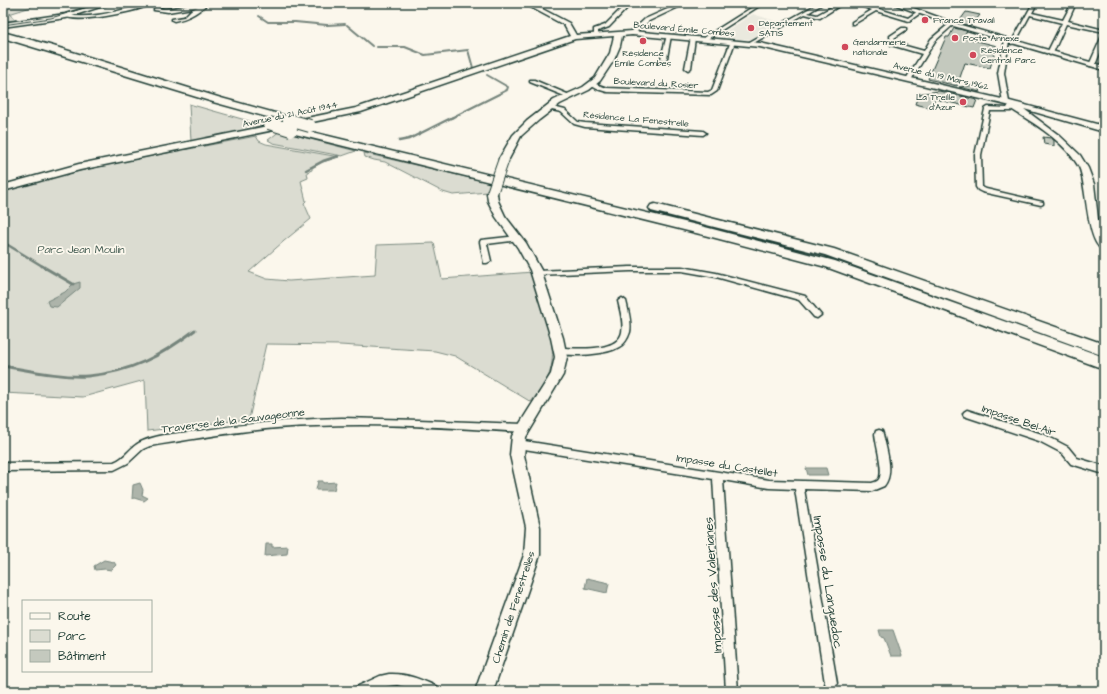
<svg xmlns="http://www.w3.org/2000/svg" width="1107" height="694" viewBox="0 0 1107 694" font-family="'Architects Daughter',sans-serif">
	<rect width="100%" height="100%" fill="#fbf7ec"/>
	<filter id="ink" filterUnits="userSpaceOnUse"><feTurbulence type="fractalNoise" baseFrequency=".025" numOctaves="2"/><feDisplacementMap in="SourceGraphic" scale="8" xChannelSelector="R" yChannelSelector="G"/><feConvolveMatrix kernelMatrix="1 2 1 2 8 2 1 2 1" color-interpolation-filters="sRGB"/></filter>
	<g filter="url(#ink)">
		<!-- built -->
		<path fill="#eae9de" d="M 753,14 L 781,23 L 751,39 L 740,40 L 717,37 Z"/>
		<!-- green -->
		<path fill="#dbdcd1" stroke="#7d8c82" d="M 3,3 L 29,3 L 28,4 L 31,7 L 9,14 L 16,20 L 3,21 Z
			M 189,104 L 263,125 L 237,132 L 191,141 Z
			M 280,131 L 356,151 L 342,156 L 273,143 L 268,140 Z
			M 256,136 L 259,141 L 266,144 L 339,157 L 323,162 L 312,168 L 312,170 L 307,172 L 308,178 L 301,181 L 306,201 L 304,203 L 311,219 L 284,241 L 249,272 L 267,279 L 289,281 L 375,275 L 377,245 L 434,243 L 442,279 L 533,272 C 542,301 562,351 547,379 C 543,387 537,394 531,402 L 455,356 L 435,351 L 340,345 L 266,344 L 249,419 L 147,431 L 145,380 L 83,397 L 3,393 L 3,191 C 85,166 172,153 256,136 Z
			M 364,153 L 492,183 L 488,192 L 453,195 L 443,192 L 385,162 L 374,160 L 365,157 Z"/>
		<!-- water -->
		<path fill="#adb4aa" stroke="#74847b" d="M 80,282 L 80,288 L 57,307 L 49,306 L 47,301 L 65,292 L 73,284 Z
			M 806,468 L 826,468 L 828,475 L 808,475 Z
			M 318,481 L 323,481 L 323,483 L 336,482 L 334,490 L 316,490 Z
			M 140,483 L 143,490 L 142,495 L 148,498 L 144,501 L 134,498 L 132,499 L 133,485 Z
			M 266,544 L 272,544 L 272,547 L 288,546 L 287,554 L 265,556 Z
			M 104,560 L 114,562 L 116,565 L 111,570 L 105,569 L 95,570 L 94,566 Z
			M 587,578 L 609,583 L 607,593 L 585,588 Z
			M 879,630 L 893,630 L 902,656 L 891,656 L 884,638 L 881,637 Z"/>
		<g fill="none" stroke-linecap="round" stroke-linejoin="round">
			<!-- stream-far3 -->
			<path stroke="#74847b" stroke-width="2" d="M 259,16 L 268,22 L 295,22 L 327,25 L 345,24
				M 347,25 L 372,46
				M 377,47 L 405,47 L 425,55 L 468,50 L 473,68
				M 451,118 L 507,90 L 508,87 L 487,75"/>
			<!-- stream-far2 -->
			<path stroke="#74847b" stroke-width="2.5" d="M 399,141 L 409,139 L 453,117
				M 306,170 L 323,161 L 338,156
				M 3,242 L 44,267"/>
			<!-- stream-far1 -->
			<path stroke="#74847b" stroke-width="3" d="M 42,266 L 73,284
				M 3,366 C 27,370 64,378 88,376 C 131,372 161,356 195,330"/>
			<!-- stream -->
			<path stroke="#74847b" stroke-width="4" d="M 3,683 L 14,691"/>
		</g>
		<!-- building -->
		<path fill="#c4c9be" stroke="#1f3d34" d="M 966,12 L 980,15 L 971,26 L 958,23 Z
			M 954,28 L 967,31 L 962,37 L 997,46 L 990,68 L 965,63 L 957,86 L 928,79 L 946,37 L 949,37 Z
			M 977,85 L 982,86 L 980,92 L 959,87 Z
			M 939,91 L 977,100 L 974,108 L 935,99 L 931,108 L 915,104 L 918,96 L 923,96 L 916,94 Z
			M 1043,137 L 1051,138 L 1054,140 L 1054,146 L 1044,144 Z"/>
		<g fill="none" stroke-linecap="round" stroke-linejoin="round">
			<!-- street casing -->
			<g stroke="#1f3d34" stroke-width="3">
				<path id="street" d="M 147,3 L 154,3 C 140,11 78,24 64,16 L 66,15 C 93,20 121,10 147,3 Z
					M 159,3 L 165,3 L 159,7 L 159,8 C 174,12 191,0 205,6 C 195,14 187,19 174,21 L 172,20 L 172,19 L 184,17 L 191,10 L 198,7 L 168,12 L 154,10 L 155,5 Z
					M 627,3 L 632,3 L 609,27 L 598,31 L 598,36 L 594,36 L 594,29 L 605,25 Z
					M 681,3 L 687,3 L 649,21 L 634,34 L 630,33 L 645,19 Z
					M 759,3 L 764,3 L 706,40 L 702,39 Z
					M 819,3 L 824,3 L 808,13 L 817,15 L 839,3 L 844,3 L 820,18 L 805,14 L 750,45 L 746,44 Z
					M 853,3 L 860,3 L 908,18 L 918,11 L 922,12 L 909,21 L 876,11 L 854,24 L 852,24 L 852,22 L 872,10 Z
					M 1033,3 L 1037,3 L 1032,13 L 1063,20 L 1072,3 L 1076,3 L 1068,21 L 1104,30 L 1104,32 L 1066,24 L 1053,53 L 1050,55 L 1047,53 L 1062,23 L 1030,15 L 1015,43 L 1011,44 L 1011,43 Z
					M 950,23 L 954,24 L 935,41 L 911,80 L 907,80 L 906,79 L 922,54 L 891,45 L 890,36 L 902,28 L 906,28 L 906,30 L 894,38 L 895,43 L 924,51 L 931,39 Z
					M 667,35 L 671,36 L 667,58 L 664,60 L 661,58 Z
					M 1102,36 L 1104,36 L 1104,43 L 1095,65 L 1090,66 L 1089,65 Z
					M 691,37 L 695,38 L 691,68 L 688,70 L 685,68 Z
					M 1005,40 L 1009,41 L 1004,73 L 1009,102 L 1006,104 L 1003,102 L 998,73 Z
					M 731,41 L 735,42 L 717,91 L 711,95 L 607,92 L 597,89 L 590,85 L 593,83 L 607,88 L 708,92 L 712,90 Z
					M 530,80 L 534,80 L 572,96 L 567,97 L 530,82 Z
					M 1009,105 L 1014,106 L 1011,111 L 990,111 L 981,155 L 982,187 L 986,189 L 1043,202 L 1043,204 L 1041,205 L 982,192 L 978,190 L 976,187 L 975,155 L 985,109 L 988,107 L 1007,108 Z
					M 549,106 L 565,110 L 578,122 L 585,123 L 703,131 L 706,133 L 703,135 L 585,127 L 574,124 L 561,112 L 547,109 L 546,108 Z
					M 517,236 L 519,236 L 520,238 L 519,240 L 487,244 L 491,261 L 487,263 L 484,263 L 480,242 L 481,240 Z
					M 630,267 L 682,267 L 716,273 L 805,296 L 821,315 L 817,318 L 814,317 L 799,300 L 716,277 L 682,271 L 630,271 L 537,275 L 533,273 L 537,271 Z
					M 622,298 L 626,301 C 628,310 632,322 630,332 C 628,338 625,344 619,347 C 607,355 571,357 557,353 L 556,351 L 557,349 L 560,348 C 576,348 618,353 622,332 C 624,322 620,310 618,301 Z
					M 967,410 L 1045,435 L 1068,447 L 1077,458 L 1104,466 L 1104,474 L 1071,464 L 1062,453 L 1039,441 L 964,416 L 963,414 L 964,412 Z
					M 342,418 L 419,420 L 523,424 L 526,425 L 527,428 L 526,431 L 523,432 C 454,428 385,423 316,426 C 260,427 205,437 150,446 L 143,449 L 128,463 L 114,470 L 3,471 L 3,463 L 114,462 C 126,458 131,445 143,441 C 160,434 180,433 198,431 C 246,424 293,419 342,418 Z
					M 879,430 L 882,431 L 883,434 C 886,449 895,473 884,486 L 872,491 L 804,489 L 837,683 L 835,687 L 831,689 L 827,687 L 825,683 L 795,489 L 769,488 L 723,480 L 738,691 L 726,691 L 713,479 L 518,448 L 515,447 L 514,444 L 515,441 L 518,440 L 769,480 L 872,483 C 875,482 879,481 880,477 C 883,466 876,446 875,434 L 876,431 Z
					M 389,674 C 407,673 422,680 438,687 L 440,691 L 420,691 L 397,685 L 389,686 L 372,691 L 354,691 L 356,687 L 380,676 Z"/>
			</g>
			<!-- secondary casing -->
			<g stroke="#1f3d34" stroke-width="3">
				<path id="secondary" d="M 102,3 L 112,3 L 66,18 L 3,27 L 3,23 L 65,14 Z
					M 523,3 L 531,3 L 569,23 L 576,35 L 632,31 L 760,43 L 1006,100 L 1104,126 L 1104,132 L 1024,109 L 1060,136 L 1080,155 L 1088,168 L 1094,184 L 1098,219 L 1104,236 L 1104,250 C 1086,245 1087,183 1079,167 C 1064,141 1035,124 1011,109 L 1011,106 L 760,47 L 632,35 L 622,36 L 620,46 L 614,60 L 600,81 L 589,90 L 560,104 L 539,120 L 521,136 L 509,159 L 504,162 L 499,159 L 513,135 L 527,121 L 554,100 L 583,87 L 595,78 L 610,53 L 614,36 L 575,39 L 361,112 L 80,170 L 3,191 L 3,185 L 79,164 L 356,108 L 570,36 L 564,25 Z
					M 891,3 L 900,3 L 954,23 L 1104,66 L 1104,70 L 950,25 Z
					M 492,190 L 497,193 L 498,201 L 505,216 L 526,243 L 541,270 L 563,338 L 567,357 L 563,375 L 526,437 L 524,455 L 540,527 L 540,555 L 493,691 L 475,691 L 524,555 L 526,527 L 510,455 L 512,436 L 551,374 L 555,357 L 551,338 L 530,270 L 518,248 L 496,217 L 488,201 L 487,193 Z"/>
			</g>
			<!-- highway casing -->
			<g stroke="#1f3d34" stroke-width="3">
				<path id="highway" d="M 3,32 L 53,46 L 221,98 L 293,118 L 294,120 L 289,123 L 213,102 L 3,38 Z
					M 291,127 L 705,227 L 835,261 L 1104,357 L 1104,369 L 826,267 L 704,235 L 287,132 L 286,130 Z
					M 655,204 L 834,249 L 1104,344 L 1104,356 L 825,255 L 651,211 L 649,208 L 651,205 Z"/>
			</g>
			<!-- street -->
			<use href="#street" fill="#fbf7ec" fill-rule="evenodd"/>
			<!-- secondary -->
			<use href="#secondary" fill="#fbf7ec" fill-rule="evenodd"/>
			<!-- highway -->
			<use href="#highway" fill="#fbf7ec" fill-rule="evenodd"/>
			<!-- tram -->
			<path stroke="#1f3d34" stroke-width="1" d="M 3,25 L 51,18 L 101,3"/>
			<!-- secondary-bridge casing -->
			<g stroke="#1f3d34" stroke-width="12" stroke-linecap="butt">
				<path id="secondary-bridge" d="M 492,193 L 504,159"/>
			</g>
			<!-- highway-bridge casing -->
			<g stroke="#1f3d34" stroke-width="14" stroke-linecap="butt">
				<path id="highway-bridge" d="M 289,120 L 310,126
					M 269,123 L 291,130"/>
			</g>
			<!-- secondary-bridge -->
			<use href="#secondary-bridge" stroke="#fbf7ec" stroke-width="10"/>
			<!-- highway-bridge -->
			<use href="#highway-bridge" stroke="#fbf7ec" stroke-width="12"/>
		</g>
	</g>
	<!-- markers -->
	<g fill="#d1495b" stroke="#fbf7ec" stroke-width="1.5">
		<circle cx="925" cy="20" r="4"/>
		<circle cx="751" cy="28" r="4"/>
		<circle cx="955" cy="38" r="4"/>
		<circle cx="643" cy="41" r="4"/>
		<circle cx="845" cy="47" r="4"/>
		<circle cx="973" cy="55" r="4"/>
		<circle cx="963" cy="102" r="4"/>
	</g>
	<g text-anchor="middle" stroke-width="3.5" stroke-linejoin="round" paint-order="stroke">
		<!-- far-poi labels -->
		<g font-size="9" fill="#1f3d34" stroke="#fbf7ec" text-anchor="start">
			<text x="933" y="23">France Travail</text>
			<text x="759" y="26">Département<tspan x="759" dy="10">SATIS</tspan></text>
			<text x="963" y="41">Poste Annexe</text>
			<text x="853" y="45">Gendarmerie<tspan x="853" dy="10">nationale</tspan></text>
			<text x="981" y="53">Résidence<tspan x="981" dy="10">Central Parc</tspan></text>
			<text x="643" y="56" text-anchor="middle">Résidence<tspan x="643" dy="10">Émile Combes</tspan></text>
			<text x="955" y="100" text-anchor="end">La Treille<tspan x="955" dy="10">d'Azur</tspan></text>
		</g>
		<!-- far-street labels -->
		<g font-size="9" fill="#1f3d34" stroke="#fbf7ec">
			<text transform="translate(684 29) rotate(5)" y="3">Boulevard Émile Combes</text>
			<text transform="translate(941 76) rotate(13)" y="3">Avenue du 19 Mars 1962</text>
			<text transform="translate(656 83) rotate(3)" y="3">Boulevard du Rosier</text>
			<text transform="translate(290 114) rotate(-12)" y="3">Avenue du 21 Août 1944</text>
			<text transform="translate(636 119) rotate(5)" y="3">Résidence La Fenestrelle</text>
		</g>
		<!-- park labels -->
		<g font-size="11" fill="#455d53" stroke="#fbf7ec">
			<text x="81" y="253">Parc Jean Moulin</text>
		</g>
		<!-- street labels -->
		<g font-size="11" fill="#1f3d34" stroke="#fbf7ec">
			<text transform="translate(233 420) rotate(-7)" y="4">Traverse de la Sauvageonne</text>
			<text transform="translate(1019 420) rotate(19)" y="4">Impasse Bel-Air</text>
			<text transform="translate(727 465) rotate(9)" y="4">Impasse du Castellet</text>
			<text transform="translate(513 607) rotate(-72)" y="4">Chemin de Fenestrelles</text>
		</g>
		<!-- near-street labels -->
		<g font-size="13" fill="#1f3d34" stroke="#fbf7ec">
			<text transform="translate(829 582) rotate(81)" y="5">Impasse du Languedoc</text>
			<text transform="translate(712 585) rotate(-94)" y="5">Impasse des Valerianes</text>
		</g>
	</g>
	<!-- margin -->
	<rect width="1107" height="694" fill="none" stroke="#fbf7ec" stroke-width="16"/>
	<rect x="8" y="8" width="1091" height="678" fill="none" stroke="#1f3d34" stroke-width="1.5" filter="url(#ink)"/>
	<!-- legend -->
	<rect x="22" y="600" width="130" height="72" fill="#fbf7ec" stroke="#a3ada2"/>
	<rect x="30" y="613" width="20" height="6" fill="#fbf7ec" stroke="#a3ada2"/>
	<text x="58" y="620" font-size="12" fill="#1f3d34">Route</text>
	<rect x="30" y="630" width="20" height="12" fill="#dbdcd1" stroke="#a3ada2"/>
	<text x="58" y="640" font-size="12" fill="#1f3d34">Parc</text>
	<rect x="30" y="650" width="20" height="12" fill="#c4c9be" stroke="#a3ada2"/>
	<text x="58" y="660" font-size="12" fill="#1f3d34">Bâtiment</text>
</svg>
